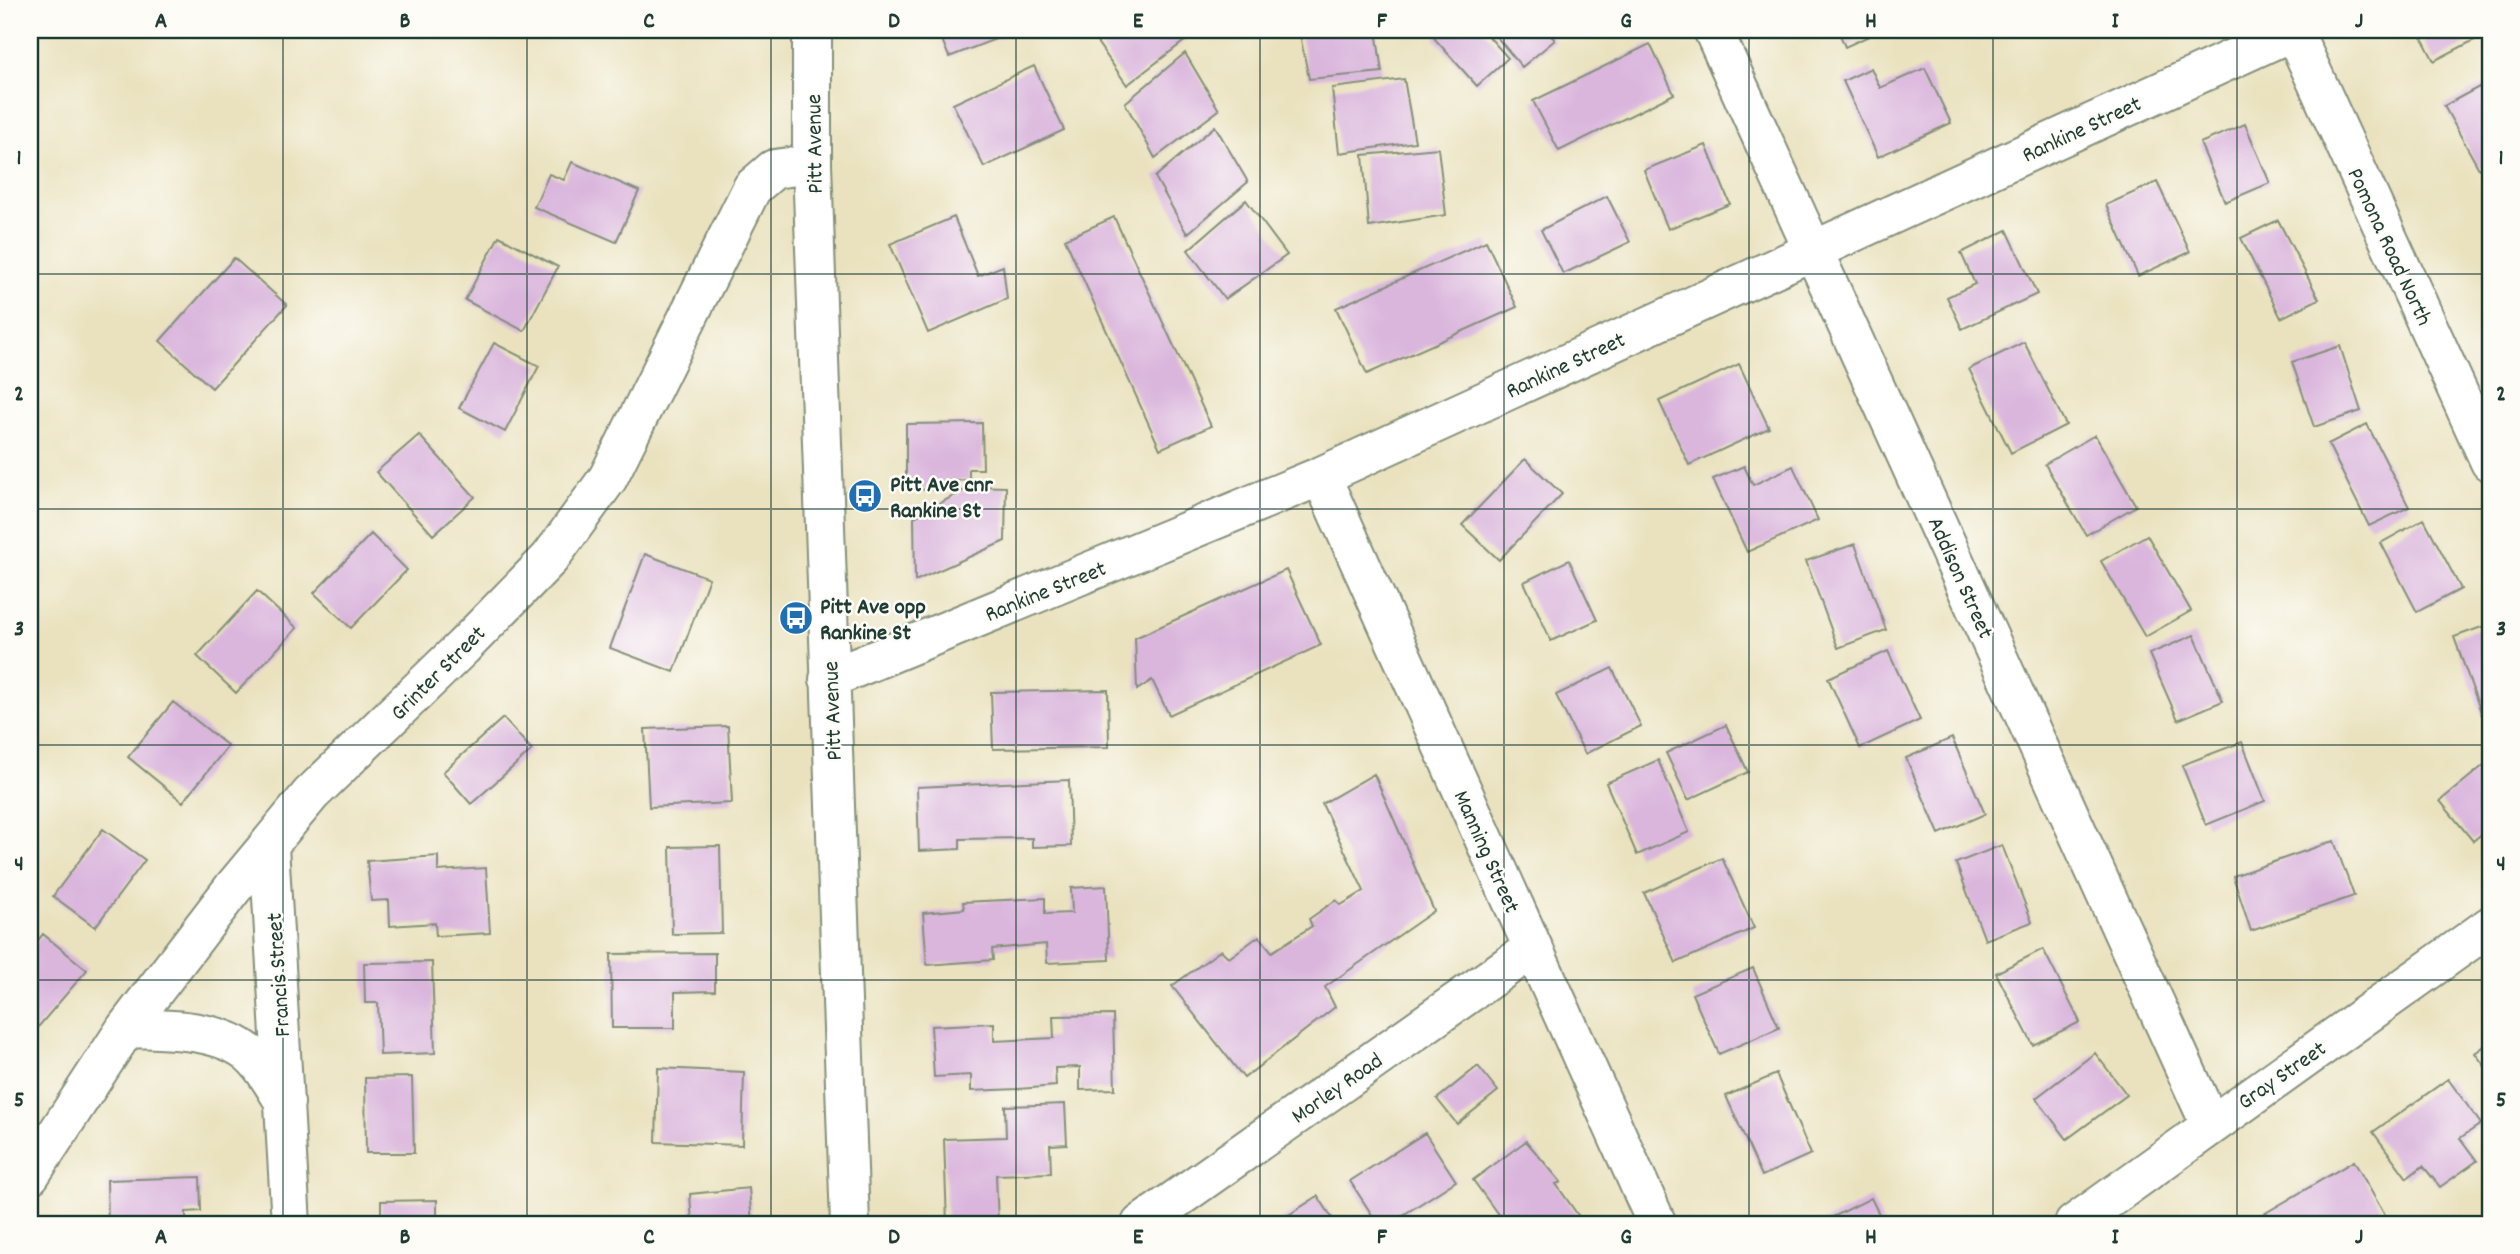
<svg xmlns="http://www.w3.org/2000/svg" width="2520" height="1254" viewBox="0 0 2520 1254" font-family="Dekko,sans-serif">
	<rect width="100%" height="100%" fill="#fdfcf7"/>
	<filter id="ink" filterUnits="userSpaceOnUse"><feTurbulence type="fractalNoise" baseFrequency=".0143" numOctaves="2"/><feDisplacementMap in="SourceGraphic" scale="14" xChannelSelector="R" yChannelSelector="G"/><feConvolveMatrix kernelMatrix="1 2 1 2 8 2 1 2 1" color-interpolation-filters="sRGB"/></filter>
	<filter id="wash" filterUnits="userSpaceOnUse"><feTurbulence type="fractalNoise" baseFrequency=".00686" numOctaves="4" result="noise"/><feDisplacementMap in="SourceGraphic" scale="28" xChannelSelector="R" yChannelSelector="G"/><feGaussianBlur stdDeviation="1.57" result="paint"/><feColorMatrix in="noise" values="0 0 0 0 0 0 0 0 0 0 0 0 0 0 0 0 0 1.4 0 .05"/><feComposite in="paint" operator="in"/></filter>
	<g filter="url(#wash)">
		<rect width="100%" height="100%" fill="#eae2bf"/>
		<g id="blocks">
			<!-- building -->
			<path fill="#dab6dd" d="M 938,30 L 1004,30 L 1006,35 L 949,57 Z
				M 1093,30 L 1181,30 L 1187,39 L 1127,85 L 1090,32 Z
				M 1299,30 L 1376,30 L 1382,72 L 1309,79 Z
				M 1442,30 L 1483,30 L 1508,58 L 1477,86 L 1434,38 Z
				M 1491,30 L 1546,30 L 1555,40 L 1522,67 Z
				M 1838,30 L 1882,30 L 1845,47 Z
				M 2418,30 L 2481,30 L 2484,35 L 2434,61 Z
				M 1650,44 L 1674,94 L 1559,151 L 1533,101 Z
				M 1185,53 L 1219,110 L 1155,158 L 1125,103 Z
				M 1034,66 L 1064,130 L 984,167 L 953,104 Z
				M 1871,68 L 1880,88 L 1925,68 L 1951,123 L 1878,157 L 1843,81 Z
				M 1404,79 L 1415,142 L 1339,153 L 1332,88 Z
				M 2490,81 L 2490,163 L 2479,169 L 2444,106 Z
				M 2245,124 L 2270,183 L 2225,202 L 2200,143 Z
				M 1215,126 L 1248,182 L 1187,234 L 1155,177 Z
				M 1706,145 L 1730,204 L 1668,229 L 1644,170 Z
				M 1438,148 L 1446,215 L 1369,227 L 1363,155 Z
				M 572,162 L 639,191 L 616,242 L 534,207 L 549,174 L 564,180 Z
				M 2157,182 L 2190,252 L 2138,276 L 2106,205 Z
				M 1607,196 L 1630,242 L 1563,274 L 1541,230 Z
				M 1246,200 L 1287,255 L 1225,299 L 1188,250 Z
				M 954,217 L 978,276 L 1003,266 L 1007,299 L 928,333 L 890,244 Z
				M 1114,217 L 1211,426 L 1160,449 L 1065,239 Z
				M 2278,220 L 2319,299 L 2281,318 L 2241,238 Z
				M 2007,230 L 2037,294 L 1962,329 L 1947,297 L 1975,284 L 1961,253 Z
				M 499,236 L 558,267 L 524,331 L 465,300 Z
				M 1486,241 L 1517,307 L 1367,374 L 1336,308 Z
				M 234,258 L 287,305 L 212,388 L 160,341 Z
				M 2024,342 L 2066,425 L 2011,453 L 1969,369 Z
				M 494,343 L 539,366 L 505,432 L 459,408 Z
				M 2340,346 L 2361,411 L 2314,427 L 2292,362 Z
				M 1739,364 L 1769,428 L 1689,465 L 1659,401 Z
				M 982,423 L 983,469 L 969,469 L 969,480 L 944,481 L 944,489 L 906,490 L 906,424 Z
				M 2367,424 L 2409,507 L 2369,526 L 2328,444 Z
				M 419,435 L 475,497 L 433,535 L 376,472 Z
				M 2095,435 L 2136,506 L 2086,535 L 2045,464 Z
				M 1525,459 L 1562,494 L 1499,560 L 1462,525 Z
				M 1744,466 L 1753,485 L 1793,466 L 1818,520 L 1747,552 L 1713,479 Z
				M 972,486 L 1006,487 L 1005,541 L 915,581 L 914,517 Z
				M 2424,519 L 2461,589 L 2417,612 L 2381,543 Z
				M 371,534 L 407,570 L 351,628 L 314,593 Z
				M 2147,535 L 2191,611 L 2145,637 L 2101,561 Z
				M 1855,544 L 1886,630 L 1838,648 L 1806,561 Z
				M 645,554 L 709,578 L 674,672 L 610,648 Z
				M 1569,560 L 1597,620 L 1551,641 L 1524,582 Z
				M 1286,570 L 1321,645 L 1169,715 L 1152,680 L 1137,690 L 1135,638 Z
				M 257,591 L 297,628 L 236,693 L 197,656 Z
				M 2490,624 L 2490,712 L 2482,715 L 2454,637 Z
				M 2194,635 L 2223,701 L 2178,720 L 2149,654 Z
				M 1888,651 L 1920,720 L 1860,748 L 1828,678 Z
				M 1612,668 L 1641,726 L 1585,754 L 1556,695 Z
				M 1108,690 L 1109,747 L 993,749 L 991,692 Z
				M 173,702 L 228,746 L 183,802 L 128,757 Z
				M 503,718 L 532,750 L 471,804 L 443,772 Z
				M 1726,725 L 1748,772 L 1688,800 L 1666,753 Z
				M 728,726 L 732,803 L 649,807 L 645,729 Z
				M 1952,738 L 1985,814 L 1939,834 L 1906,758 Z
				M 2242,742 L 2265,801 L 2206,825 L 2182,765 Z
				M 1658,760 L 1689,832 L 1637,855 L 1606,783 Z
				M 2490,760 L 2490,827 L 2473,841 L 2440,801 Z
				M 1374,774 L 1434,911 L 1325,987 L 1335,1007 L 1244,1078 L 1172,986 L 1221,950 L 1229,958 L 1259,936 L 1272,952 L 1312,926 L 1309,919 L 1336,900 L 1341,905 L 1364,891 L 1322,804 Z
				M 1069,780 L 1071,846 L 1032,847 L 1032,838 L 960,839 L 960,849 L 919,851 L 917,787 Z
				M 103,829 L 145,860 L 95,927 L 53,896 Z
				M 2334,841 L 2354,896 L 2251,931 L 2233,876 Z
				M 2002,845 L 2032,922 L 1985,940 L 1956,863 Z
				M 720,846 L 722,933 L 672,934 L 670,847 Z
				M 438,856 L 438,871 L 486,868 L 490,933 L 436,936 L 435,923 L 390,926 L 389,900 L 371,901 L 367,861 Z
				M 1722,858 L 1754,928 L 1676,963 L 1644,893 Z
				M 1106,886 L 1109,960 L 1047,963 L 1046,944 L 992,949 L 993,960 L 927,965 L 923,913 L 964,909 L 963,902 L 1045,898 L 1045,914 L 1072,913 L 1071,888 Z
				M 43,934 L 87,970 L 33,1033 L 30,1030 L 30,950 Z
				M 2043,949 L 2080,1022 L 2033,1045 L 1996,973 Z
				M 715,953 L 715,991 L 675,992 L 675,1028 L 612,1028 L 611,954 Z
				M 432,962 L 435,1053 L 380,1055 L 378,1003 L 365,1003 L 364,963 Z
				M 1753,968 L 1779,1028 L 1719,1054 L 1692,994 Z
				M 1113,1015 L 1115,1089 L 1080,1090 L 1080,1067 L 1055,1068 L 1056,1086 L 1018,1089 L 971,1091 L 971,1075 L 934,1077 L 931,1026 L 994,1023 L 994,1041 L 1054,1038 L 1053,1016 Z
				M 2490,1042 L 2490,1073 L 2475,1053 Z
				M 2095,1053 L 2127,1095 L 2067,1139 L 2036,1098 Z
				M 1478,1066 L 1498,1091 L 1457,1124 L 1437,1099 Z
				M 658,1068 L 744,1072 L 742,1145 L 656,1142 Z
				M 1776,1074 L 1811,1154 L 1762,1176 L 1726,1096 Z
				M 412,1077 L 414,1153 L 366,1153 L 365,1078 Z
				M 2448,1079 L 2481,1124 L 2460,1138 L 2477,1161 L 2440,1187 L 2423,1166 L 2407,1178 L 2373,1132 Z
				M 1065,1104 L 1067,1144 L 1050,1145 L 1051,1173 L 996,1175 L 998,1224 L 947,1224 L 944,1139 L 1006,1137 L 1005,1106 Z
				M 1425,1133 L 1456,1181 L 1389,1224 L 1378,1224 L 1350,1181 Z
				M 1526,1141 L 1561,1182 L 1556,1184 L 1580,1218 L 1571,1224 L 1505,1224 L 1473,1180 Z
				M 2354,1161 L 2387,1219 L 2378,1224 L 2268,1224 L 2262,1215 Z
				M 200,1177 L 201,1211 L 186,1212 L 186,1224 L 108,1224 L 107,1180 Z
				M 749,1188 L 752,1224 L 692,1224 L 690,1194 Z
				M 1318,1196 L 1336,1224 L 1275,1224 Z
				M 1871,1198 L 1884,1224 L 1819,1224 Z
				M 437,1200 L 437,1224 L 381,1224 L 381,1201 Z"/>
		</g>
	</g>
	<g filter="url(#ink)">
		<use href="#blocks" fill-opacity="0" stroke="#84907a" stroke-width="2"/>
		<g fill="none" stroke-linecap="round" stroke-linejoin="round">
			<!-- minor casing -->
			<g stroke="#84907a" stroke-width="42">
				<path id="minor" d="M 812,30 L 812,164 L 850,1224
					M 1713,30 L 2210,1124
					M 2293,30 L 2490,462
					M 1321,476 L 1657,1224
					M 829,679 L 1321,476 L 2293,31
					M 269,846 L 291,1224
					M 126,1028 C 164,1029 224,1028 253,1057 C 266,1069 275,1088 285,1103
					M 30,1175 L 126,1028 L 233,888 L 311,794 L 463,647 L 550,558 L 608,478 L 752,188 L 774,169 L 812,164
					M 1141,1224 L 1532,949
					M 2074,1224 L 2490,926"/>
			</g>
			<!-- minor -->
			<use href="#minor" stroke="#fff" stroke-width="38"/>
		</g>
	</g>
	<!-- grid -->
	<path fill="none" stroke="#1f3d34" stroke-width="2" stroke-opacity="0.55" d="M 283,30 L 283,1224M 527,30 L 527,1224M 771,30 L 771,1224M 1016,30 L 1016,1224M 1260,30 L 1260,1224M 1504,30 L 1504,1224M 1749,30 L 1749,1224M 1993,30 L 1993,1224M 2237,30 L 2237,1224M 30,274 L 2490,274M 30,509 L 2490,509M 30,745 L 2490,745M 30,980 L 2490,980"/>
	<!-- icons -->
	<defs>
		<g id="bus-disc" transform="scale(1.75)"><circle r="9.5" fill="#1f6fb2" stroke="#fdfcf7"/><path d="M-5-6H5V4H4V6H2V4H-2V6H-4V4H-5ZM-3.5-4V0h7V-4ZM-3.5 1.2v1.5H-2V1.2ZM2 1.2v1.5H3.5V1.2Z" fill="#fff"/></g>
	</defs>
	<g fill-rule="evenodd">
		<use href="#bus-disc" x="865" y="496"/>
		<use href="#bus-disc" x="796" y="618"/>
	</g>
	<g text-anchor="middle" stroke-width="5" stroke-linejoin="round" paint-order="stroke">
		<!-- street labels -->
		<g font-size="23" fill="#1f3d34" stroke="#fdfcf7">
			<text transform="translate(2081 128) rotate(-25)" y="8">Rankine Street</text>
			<text transform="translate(813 144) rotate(-91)" y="8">Pitt Avenue</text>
			<text transform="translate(2391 246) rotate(65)" y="8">Pomona Road North</text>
			<text transform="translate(1565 364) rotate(-25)" y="8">Rankine Street</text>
			<text transform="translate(1962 577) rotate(66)" y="8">Addison Street</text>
			<text transform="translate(1045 590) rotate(-22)" y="8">Rankine Street</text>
			<text transform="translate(437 672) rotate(-45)" y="8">Grinter Street</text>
			<text transform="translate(831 711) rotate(-92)" y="8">Pitt Avenue</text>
			<text transform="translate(1488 851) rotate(66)" y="8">Manning Street</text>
			<text transform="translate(277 975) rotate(-94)" y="8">Francis Street</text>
			<text transform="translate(2281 1074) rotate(-35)" y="8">Gray Street</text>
			<text transform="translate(1336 1087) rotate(-35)" y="8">Morley Road</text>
		</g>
		<!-- poi labels -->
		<g font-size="23" font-weight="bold" fill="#1f3d34" stroke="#fdfcf7" text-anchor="start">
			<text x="890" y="491">Pitt Ave cnr<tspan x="890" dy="26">Rankine St</tspan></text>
			<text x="820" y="613">Pitt Ave opp<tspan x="820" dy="26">Rankine St</tspan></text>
		</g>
	</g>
	<!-- margin -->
	<rect width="2520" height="1254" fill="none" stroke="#fdfcf7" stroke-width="77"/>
	<rect x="38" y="38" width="2444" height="1178" fill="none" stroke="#1f3d34" stroke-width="2.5"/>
	<g font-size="23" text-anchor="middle" font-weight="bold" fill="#1f3d34">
		<text x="161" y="27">A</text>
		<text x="405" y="27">B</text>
		<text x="649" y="27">C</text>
		<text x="894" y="27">D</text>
		<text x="1138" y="27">E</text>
		<text x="1382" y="27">F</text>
		<text x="1626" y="27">G</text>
		<text x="1871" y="27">H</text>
		<text x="2115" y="27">I</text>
		<text x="2359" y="27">J</text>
		<text x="19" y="164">1</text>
		<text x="2501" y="164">1</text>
		<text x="19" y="400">2</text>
		<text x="2501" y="400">2</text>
		<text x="19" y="635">3</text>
		<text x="2501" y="635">3</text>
		<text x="19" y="870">4</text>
		<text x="2501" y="870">4</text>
		<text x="19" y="1106">5</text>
		<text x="2501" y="1106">5</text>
		<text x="161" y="1243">A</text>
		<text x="405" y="1243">B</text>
		<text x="649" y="1243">C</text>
		<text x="894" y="1243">D</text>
		<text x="1138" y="1243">E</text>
		<text x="1382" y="1243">F</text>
		<text x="1626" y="1243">G</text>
		<text x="1871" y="1243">H</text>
		<text x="2115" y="1243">I</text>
		<text x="2359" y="1243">J</text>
	</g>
</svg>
